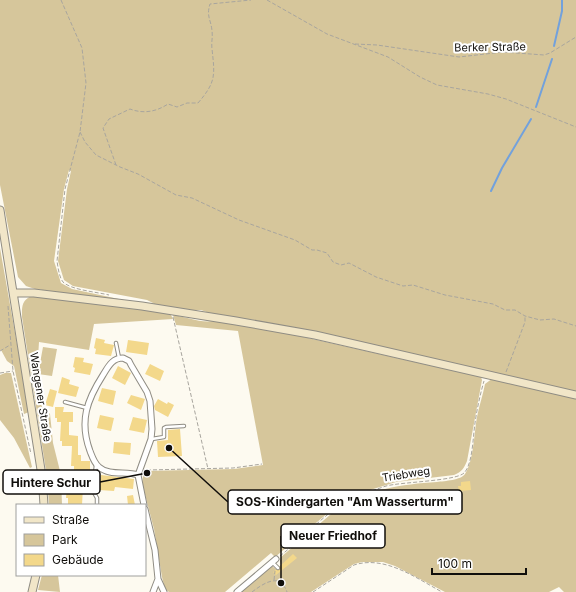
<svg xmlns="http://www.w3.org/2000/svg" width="576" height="592" viewBox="0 0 576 592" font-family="Inter,sans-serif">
	<rect width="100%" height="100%" fill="#fdfaf0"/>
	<!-- green -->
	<path fill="#d6c69b" d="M 0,0 L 576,0 L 576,392 L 324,334 L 254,320 L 212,314 L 201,310 L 190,310 L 156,306 L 153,303 L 147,300 L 73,286 L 64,280 L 58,261 L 67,189 L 71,171 L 69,170 L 64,189 L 54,261 L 61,283 L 72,289 L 133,302 L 35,289 L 26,286 L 18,277 L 0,185 Z
		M 0,248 L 29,412 L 24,414 L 14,366 L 7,361 L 1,350 L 0,350 Z
		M 31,296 L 102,304 L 170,313 L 173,319 L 94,324 L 89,350 L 39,342 L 37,373 L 42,407 L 50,414 L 53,443 L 61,475 L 62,505 L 49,505 L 47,477 L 22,317 C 22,308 21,301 31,296 Z
		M 173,315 C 187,317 199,323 214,321 L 286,333 L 481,377 L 482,380 L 467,461 C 464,468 462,472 454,475 L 396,482 L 357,494 L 334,508 L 275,557 L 271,553 L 225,592 L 169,592 L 165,589 L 162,577 L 154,529 L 142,483 L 144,471 L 234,469 L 263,465 L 238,331 L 176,325 Z
		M 43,347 L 57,349 L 52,376 L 38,374 Z
		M 5,373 L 11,373 L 32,467 L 30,468 L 14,438 L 0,420 L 0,375 Z
		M 492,379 L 576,399 L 576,592 L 564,592 L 559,587 L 549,592 L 445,592 L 395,566 L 383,562 L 362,562 L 354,564 L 311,592 L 241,592 L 272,566 L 276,569 L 281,565 L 280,561 L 281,557 L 338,508 C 367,490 402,484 437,482 C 445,481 461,480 465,474 C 474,460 474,433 477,417 C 479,406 483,395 485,384 L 489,381 Z
		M 42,575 L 58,575 L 60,592 L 38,590 Z"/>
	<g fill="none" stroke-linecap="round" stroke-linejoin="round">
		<!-- stream -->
		<path stroke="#72a1dc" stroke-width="2" d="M 554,46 L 562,11 L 562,0
			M 536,107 L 552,59
			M 491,191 L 502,168 L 531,119"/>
	</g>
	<!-- building -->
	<path fill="#f3d88b" d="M 96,338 L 105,340 L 104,343 L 114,345 L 111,356 L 95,354 L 96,349 L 94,348 Z
		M 128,340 L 149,343 L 147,355 L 126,352 Z
		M 75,357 L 84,358 L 83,362 L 93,364 L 90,375 L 74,372 L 75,368 L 73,367 Z
		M 150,364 L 164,371 L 160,381 L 145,374 Z
		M 118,366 L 131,373 L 125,385 L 112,378 Z
		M 62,377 L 70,380 L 69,384 L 79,387 L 76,397 L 58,393 Z
		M 102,388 L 116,391 L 113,405 L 98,401 Z
		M 50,389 L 57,391 L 53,407 L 45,405 Z
		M 131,395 L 145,399 L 141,410 L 127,403 Z
		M 158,399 L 167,404 L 168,402 L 174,405 L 168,417 L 155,410 L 154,406 Z
		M 55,407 L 64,407 L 63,412 L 73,412 L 73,422 L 69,422 L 69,435 L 78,436 L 78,455 L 81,455 L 81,461 L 90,461 L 90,472 L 74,472 L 74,466 L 71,466 L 72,446 L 62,446 L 62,441 L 60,441 L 61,422 L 57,422 L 57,418 L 55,418 Z
		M 100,415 L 114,418 L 111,431 L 97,428 Z
		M 133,417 L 147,420 L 144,433 L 129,430 Z
		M 180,429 L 182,456 L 158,457 L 157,441 L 168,440 L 168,430 Z
		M 114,442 L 131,443 L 130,455 L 113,453 Z
		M 101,475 L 134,479 L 133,489 L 115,487 L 114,491 L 99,490 Z
		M 470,481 L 471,490 L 459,491 L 458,486 L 461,486 L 461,482 Z
		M 67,486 L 83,487 L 82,505 L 68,505 L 68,498 L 66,498 Z
		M 133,495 L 135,505 L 128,505 L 127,496 Z
		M 293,554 L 297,558 L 276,575 L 273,572 L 276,570 L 280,570 L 280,566 Z"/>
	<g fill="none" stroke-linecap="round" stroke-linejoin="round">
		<!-- lane casing -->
		<g stroke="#8f8c83" stroke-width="4.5">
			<path id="lane" d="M 116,343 L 119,358
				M 65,402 L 87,408
				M 152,439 L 164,437 L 164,428 L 166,427 L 184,426
				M 96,465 L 93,491 L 97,498 L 97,505
				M 273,563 L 278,568"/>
		</g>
		<!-- street casing -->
		<g stroke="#8f8c83" stroke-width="7">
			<path id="street" d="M 123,358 L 129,361 L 131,365 L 147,392 L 150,401 L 152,429 L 151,439 L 138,475 C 126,471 109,476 99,467 C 94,463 92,456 90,451 C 79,421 87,400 103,375 C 108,367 112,358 123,358 Z
				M 138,475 L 144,505
				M 145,509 L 155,550 L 158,579 L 164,592
				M 153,592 L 158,579
				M 237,592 L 276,559"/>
		</g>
		<!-- secondary casing -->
		<g stroke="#8f8c83" stroke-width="9">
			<path id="secondary" d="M 0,210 L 42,476 L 44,505
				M 14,293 L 34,293 L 142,306 L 236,321 L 315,335 L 576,395
				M 32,592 L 36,575"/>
		</g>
		<!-- path -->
		<path stroke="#a8a59e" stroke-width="1" stroke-dasharray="4 2" stroke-linecap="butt" d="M 61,0 L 82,48 L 86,83 L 80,132 L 65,189 L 57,261 C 58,267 59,277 63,282 C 71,290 97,292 109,295
			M 267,0 L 327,34 L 388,57 L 420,77 L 437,85 L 488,94 L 506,99 L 576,127
			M 355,44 L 377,45 L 459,57 L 503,52 L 544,55 L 550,53 L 576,37
			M 80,132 L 85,142 L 96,155 L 120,167 L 138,174 L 176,195 L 192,198 L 239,220 L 295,240 L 312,250 L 317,250 L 327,253 L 333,262 L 341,265 L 349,263 L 376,277 L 403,286 L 413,285 L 445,295 L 493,304 L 505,310 L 515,310 L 525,316 L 540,320 L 554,319 L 576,326
			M 116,165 L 103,128 L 109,119 L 130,109 C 143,114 156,112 168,104 L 177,107 L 187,103 L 198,103 C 216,82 215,76 212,49 C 211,43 213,37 212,31 C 211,19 206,17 210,4 L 251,0
			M 8,306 L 13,371 L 31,454
			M 173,317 L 208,469
			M 0,351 L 10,345
			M 506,372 L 525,322 L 525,316
			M 0,373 L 13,371
			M 147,470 L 233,468 L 262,464
			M 280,556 C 299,541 316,523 336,508 C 351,498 368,492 386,486 C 401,482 456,481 464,473 C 473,464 473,435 475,423 C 477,409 480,395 484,381
			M 274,580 L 275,571
			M 252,592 C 264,583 280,572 287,592
			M 313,592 L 354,565 C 385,555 416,578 442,592"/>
		<!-- lane -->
		<use href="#lane" stroke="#fff" stroke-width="2.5"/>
		<!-- street -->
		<use href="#street" stroke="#fff" stroke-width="5"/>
		<!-- secondary -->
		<use href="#secondary" stroke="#f1e6c8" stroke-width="7"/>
	</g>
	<g text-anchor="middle" stroke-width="4" stroke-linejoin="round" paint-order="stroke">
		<!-- street labels -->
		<g font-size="11" fill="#100e0b" stroke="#fff">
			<text transform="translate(490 47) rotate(-1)" y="4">Berker Straße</text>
			<text transform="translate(41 397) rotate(81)" y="4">Wangener Straße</text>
			<text transform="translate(406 474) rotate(-9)" y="4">Triebweg</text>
		</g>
	</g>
	<!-- callouts -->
	<path fill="none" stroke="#100e0b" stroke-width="1.5" d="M147 473L100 482M169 448L228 502M281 583L281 536"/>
	<g fill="#100e0b" stroke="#fff" stroke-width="1.5">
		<circle cx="147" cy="473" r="4"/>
		<circle cx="169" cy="448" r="4"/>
		<circle cx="281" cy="583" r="4"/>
	</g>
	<g fill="#fff" stroke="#100e0b" stroke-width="1.5">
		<rect x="3" y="470" width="97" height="24" rx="4"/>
		<rect x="228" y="490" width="234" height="24" rx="4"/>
		<rect x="281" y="524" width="104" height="24" rx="4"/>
	</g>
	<g font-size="12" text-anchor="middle" font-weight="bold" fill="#100e0b">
		<text x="51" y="487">Hintere Schur</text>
		<text x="345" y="506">SOS-Kindergarten "Am Wasserturm"</text>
		<text x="333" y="540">Neuer Friedhof</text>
	</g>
	<!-- legend -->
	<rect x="16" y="504" width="130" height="72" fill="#ffffff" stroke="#9f9f9d"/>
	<rect x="24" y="517" width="20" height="6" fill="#f1e6c8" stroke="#9f9f9d"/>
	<text x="52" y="524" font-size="12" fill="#100e0b">Straße</text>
	<rect x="24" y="534" width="20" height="12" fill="#d6c69b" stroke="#9f9f9d"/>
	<text x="52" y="544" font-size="12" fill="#100e0b">Park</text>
	<rect x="24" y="554" width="20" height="12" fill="#f3d88b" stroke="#9f9f9d"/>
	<text x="52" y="564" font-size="12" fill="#100e0b">Gebäude</text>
	<!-- scale -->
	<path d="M432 568v6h94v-6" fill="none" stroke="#100e0b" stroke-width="2"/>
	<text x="438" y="568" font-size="12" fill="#100e0b" stroke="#ffffff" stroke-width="3" paint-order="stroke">100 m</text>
</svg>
